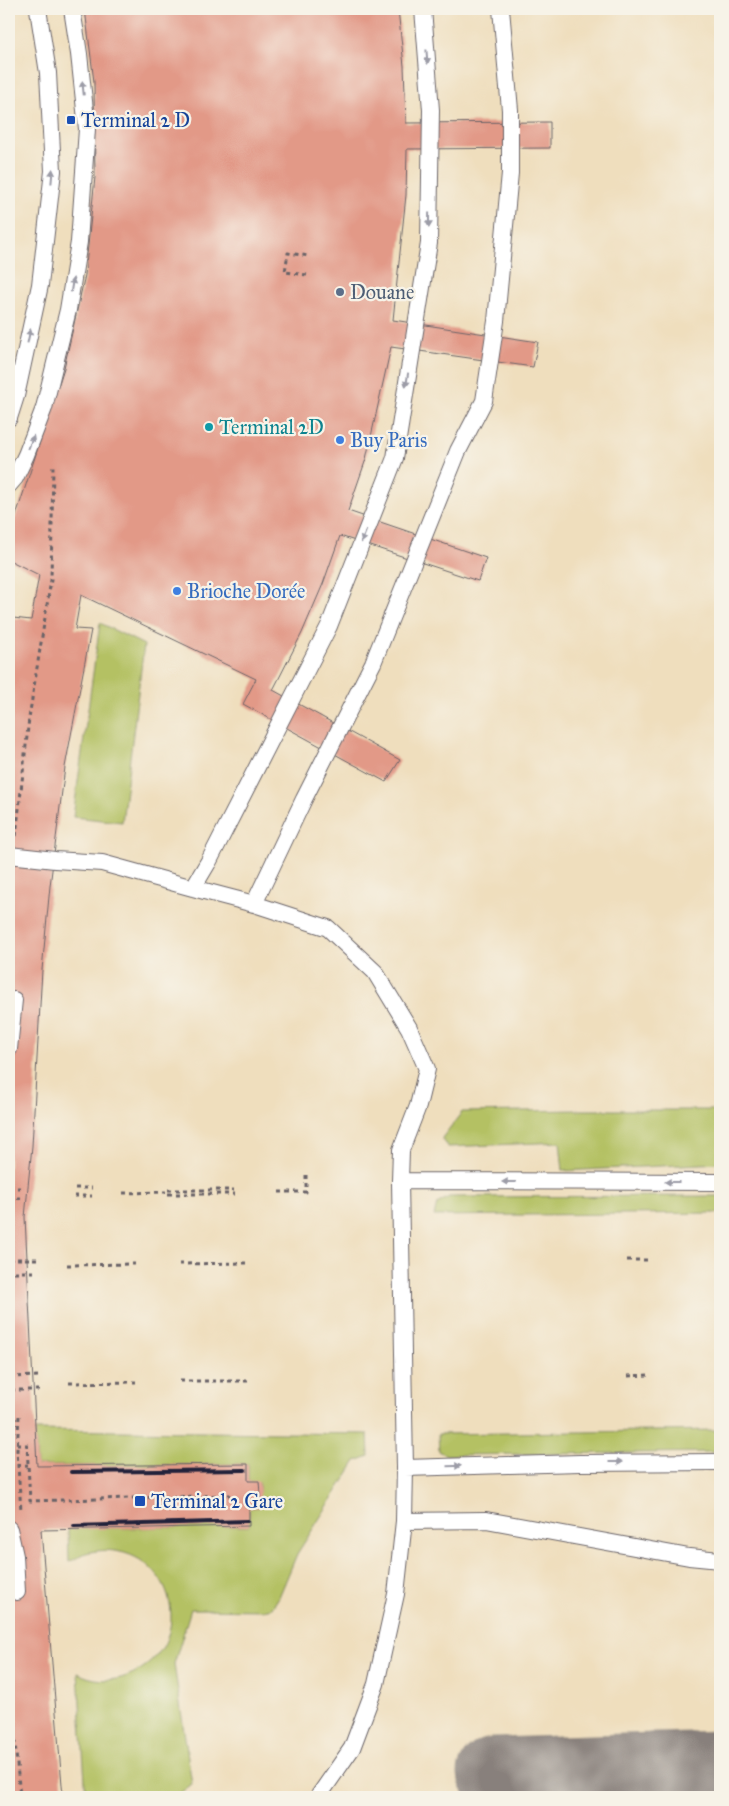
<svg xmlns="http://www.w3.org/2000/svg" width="729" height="1806" viewBox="0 0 729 1806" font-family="'IM FELL Great Primer',serif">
	<rect width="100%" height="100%" fill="#f7f3e8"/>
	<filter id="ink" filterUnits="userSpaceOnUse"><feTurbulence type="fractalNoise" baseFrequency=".02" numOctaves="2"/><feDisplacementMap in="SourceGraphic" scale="10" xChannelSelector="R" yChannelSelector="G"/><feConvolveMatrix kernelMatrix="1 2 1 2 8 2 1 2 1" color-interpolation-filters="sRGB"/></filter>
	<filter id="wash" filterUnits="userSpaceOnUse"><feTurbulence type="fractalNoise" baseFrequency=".0096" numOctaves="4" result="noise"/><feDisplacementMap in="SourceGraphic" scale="20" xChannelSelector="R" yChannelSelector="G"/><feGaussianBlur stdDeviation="1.12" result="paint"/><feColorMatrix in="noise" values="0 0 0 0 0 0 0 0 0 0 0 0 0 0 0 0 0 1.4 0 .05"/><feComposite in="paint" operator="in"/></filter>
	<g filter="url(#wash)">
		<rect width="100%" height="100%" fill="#efdebd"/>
		<!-- green -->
		<path fill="#b4c163" stroke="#6b724f" d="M 100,623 L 144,645 L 122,822 L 73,817 Z
			M 581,1110 L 720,1110 L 720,1163 L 563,1171 L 560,1142 L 448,1147 L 442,1138 L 462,1112 Z
			M 720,1196 L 720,1213 L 434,1216 L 437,1204 L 449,1197 Z
			M 35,1430 L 368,1434 L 369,1456 L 356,1461 L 297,1554 L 279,1597 L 272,1608 L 263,1610 L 191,1609 L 174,1664 L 192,1784 L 175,1797 L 86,1797 L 78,1673 C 91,1681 112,1682 127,1676 C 205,1646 171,1536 90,1552 C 83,1553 76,1559 69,1562 L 68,1529 L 249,1526 L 249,1508 L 260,1507 L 259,1482 L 248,1481 L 248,1464 L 37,1466 Z
			M 720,1430 L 720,1452 L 446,1455 L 439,1451 L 438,1434 Z"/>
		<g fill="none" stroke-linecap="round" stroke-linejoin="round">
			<!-- taxiway -->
			<path stroke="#88807c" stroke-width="71" d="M 493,1773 L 720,1766"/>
		</g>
		<g id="blocks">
			<!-- building -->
			<path fill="#e29987" d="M 85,9 L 398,9 L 404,66 L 406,123 L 550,122 L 550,148 L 407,149 L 406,195 L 393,320 L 538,342 L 533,367 L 391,347 L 366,459 L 348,511 L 486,558 L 478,581 L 340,536 L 323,584 L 302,633 L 273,690 L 400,760 L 386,782 L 243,704 L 256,679 L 81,595 L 75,629 L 91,630 L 65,767 L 50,886 L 42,970 L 32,1146 L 25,1217 L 37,1466 L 248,1464 L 248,1481 L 259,1481 L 261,1507 L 249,1508 L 249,1526 L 41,1530 L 63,1797 L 9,1797 L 9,643 L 13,618 L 31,620 L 39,575 L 9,560 L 9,537 L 64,368 L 85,275 L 95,177 L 94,82 Z"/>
		</g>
	</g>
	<g filter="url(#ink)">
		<use href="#blocks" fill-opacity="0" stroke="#6a6468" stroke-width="1"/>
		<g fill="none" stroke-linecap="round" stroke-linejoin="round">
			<!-- lane casing -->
			<g stroke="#6a6468" stroke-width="18">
				<path id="lane" d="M 9,418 L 16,396 L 40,285 L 53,171 L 48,73 L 38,9
					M 9,485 L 15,478 L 26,455 L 44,408 L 68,310 L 79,242 L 87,129 L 79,54 L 72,9
					M 9,855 L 55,860 L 102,863 L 193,888 L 254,904 L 328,928 L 375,972 L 409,1028 L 427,1069 L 418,1106 L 401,1150 L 400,1181 L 405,1468 L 404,1521 L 396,1594 L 376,1684 L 352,1748 L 318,1797
					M 193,888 L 209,861 L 329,626 L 395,458 L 429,243 L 431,110 L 423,9
					M 254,904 L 304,799 L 373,663 L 458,451 L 484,401 L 496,321 L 510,173 L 510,110 L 501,9
					M 9,1049 L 14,1000
					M 400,1181 L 720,1182
					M 405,1468 L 580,1463 L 720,1462
					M 404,1521 L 486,1520 L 689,1557 L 720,1560
					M 9,1529 L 15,1556 L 17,1592"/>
			</g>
			<!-- path -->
			<path stroke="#6a6468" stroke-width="3" stroke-dasharray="4 4" stroke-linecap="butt" d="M 307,275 L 285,272 L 288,253 L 309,256
				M 16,836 L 29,718 L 51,580 L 53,465
				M 9,901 L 11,877
				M 9,1188 L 20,1188
				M 75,1188 L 92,1188
				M 168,1190 L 234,1190
				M 279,1192 L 306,1192 L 306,1172
				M 123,1193 L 166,1192
				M 168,1194 L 235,1194
				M 74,1196 L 92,1196
				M 9,1198 L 21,1198
				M 9,1259 L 37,1259
				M 627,1260 L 648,1260
				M 179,1264 L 246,1263
				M 67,1265 L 135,1264
				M 9,1269 L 9,1272 L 37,1272
				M 38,1376 L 11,1377 L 11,1390 L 39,1390
				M 628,1376 L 649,1375
				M 180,1381 L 248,1381
				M 69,1383 L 136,1382
				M 19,1416 L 17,1450 L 21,1511
				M 9,1445 L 27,1445 L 30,1501 L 230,1495
				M 9,1466 L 28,1465
				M 9,1676 L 20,1797"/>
			<!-- lane -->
			<use href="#lane" stroke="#fff" stroke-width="16"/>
			<!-- rail -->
			<path stroke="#22223b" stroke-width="4" d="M 71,1472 L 245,1470
				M 74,1526 L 247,1521"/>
		</g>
		<!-- one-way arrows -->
		<defs><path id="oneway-solid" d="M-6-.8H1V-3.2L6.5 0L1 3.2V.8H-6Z" transform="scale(1.25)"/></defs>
		<g fill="#9c9ca7">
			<use href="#oneway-solid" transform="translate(427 57) rotate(85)"/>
			<use href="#oneway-solid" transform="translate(83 88) rotate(-96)"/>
			<use href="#oneway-solid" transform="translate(52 176) rotate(-85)"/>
			<use href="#oneway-solid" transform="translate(429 220) rotate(91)"/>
			<use href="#oneway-solid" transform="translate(72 285) rotate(-81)"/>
			<use href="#oneway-solid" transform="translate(29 336) rotate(-78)"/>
			<use href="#oneway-solid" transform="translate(407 380) rotate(99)"/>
			<use href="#oneway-solid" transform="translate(31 442) rotate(-69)"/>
			<use href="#oneway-solid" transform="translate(364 536) rotate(111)"/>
			<use href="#oneway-solid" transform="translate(509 1182) rotate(180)"/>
			<use href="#oneway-solid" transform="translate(672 1182) rotate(180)"/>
			<use href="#oneway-solid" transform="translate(616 1462)"/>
			<use href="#oneway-solid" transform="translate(454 1466) rotate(-2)"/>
		</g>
	</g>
	<!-- markers -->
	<g fill="#1a4fb4" stroke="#f7f3e8" stroke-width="2">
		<rect x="66" y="115" width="10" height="10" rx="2.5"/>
		<rect x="134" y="1495" width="12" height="12" rx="2.5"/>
	</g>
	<circle fill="#5c6f8a" stroke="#f7f3e8" stroke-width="2" cx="340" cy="292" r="5"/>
	<circle fill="#0f9aa8" stroke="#f7f3e8" stroke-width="2" cx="209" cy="427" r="5"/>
	<g fill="#3f7fe0" stroke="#f7f3e8" stroke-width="2">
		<circle cx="340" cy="440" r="5"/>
		<circle cx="177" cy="591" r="5"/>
	</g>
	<g text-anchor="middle" stroke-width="4.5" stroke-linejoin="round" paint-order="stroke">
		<!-- transit labels -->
		<g font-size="20" fill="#164399" stroke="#f7f3e8" text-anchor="start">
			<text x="81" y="127">Terminal 2 D</text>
			<text x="151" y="1508">Terminal 2 Gare</text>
		</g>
		<!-- service labels -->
		<g font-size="20" fill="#4e5e75" stroke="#f7f3e8" text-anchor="start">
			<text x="350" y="299">Douane</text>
		</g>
		<!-- culture labels -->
		<g font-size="20" fill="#0d838f" stroke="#f7f3e8" text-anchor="start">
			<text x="219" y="434">Terminal 2D</text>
		</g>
		<!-- shop labels -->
		<g font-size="20" fill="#366cbe" stroke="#f7f3e8" text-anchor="start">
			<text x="350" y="447">Buy Paris</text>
			<text x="187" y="598">Brioche Dorée</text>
		</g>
	</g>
	<!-- margin -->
	<rect width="729" height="1806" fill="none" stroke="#f7f3e8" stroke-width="30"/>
</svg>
